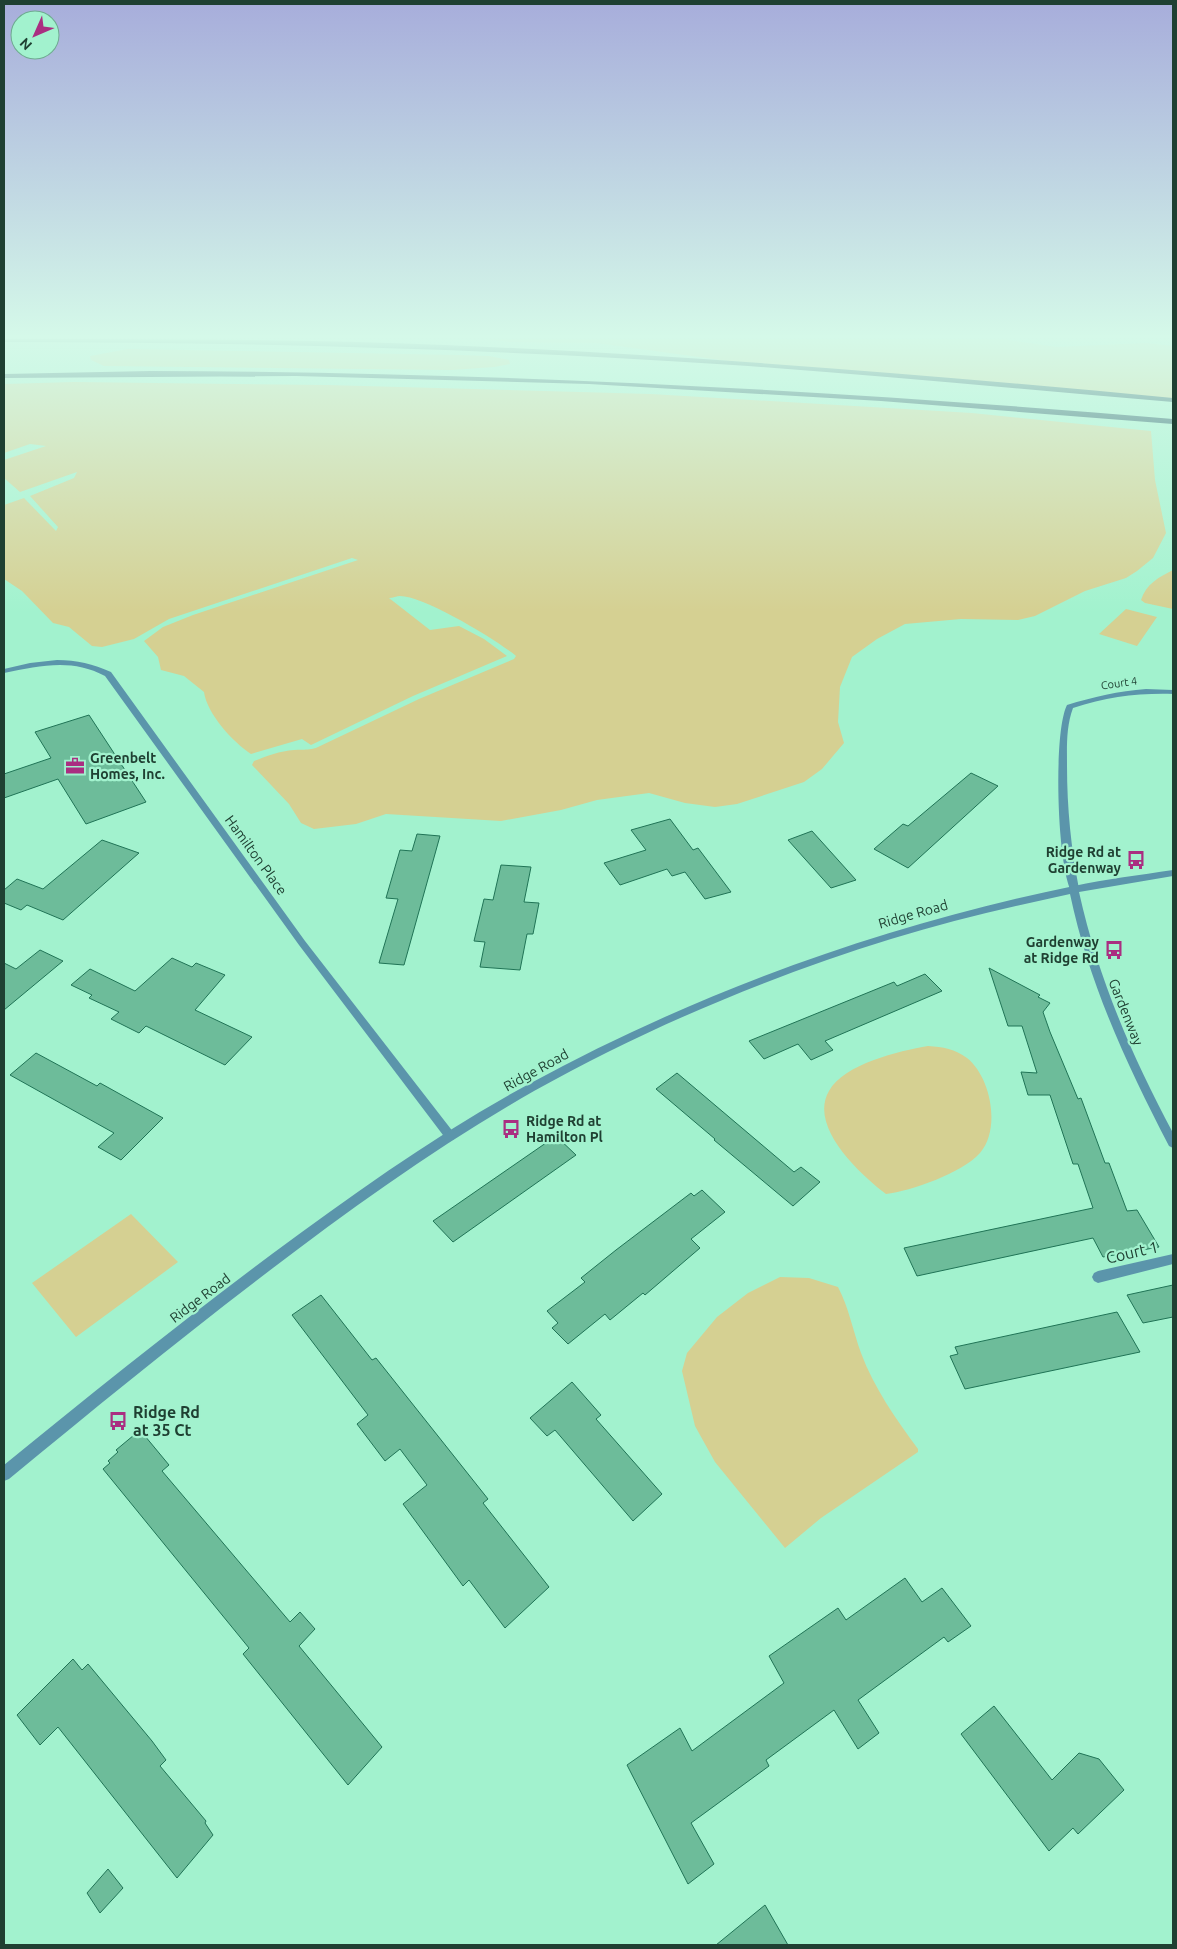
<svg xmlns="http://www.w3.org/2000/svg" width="1177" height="1949" viewBox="0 0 1177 1949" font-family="Ubuntu,sans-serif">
	<rect width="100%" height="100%" fill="#a2f2ce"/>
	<!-- green -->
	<path fill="#d5d092" d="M 484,339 L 1003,339 L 1056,347 L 1146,343 L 1173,346 L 1173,400 L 728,361 L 597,343 L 511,342 Z
		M 128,349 L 459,355 L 489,356 L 509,360 L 510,364 L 494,367 L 451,370 L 104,366 L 91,360 L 90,356 Z
		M 74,382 L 327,385 L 651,394 L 972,413 L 1151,431 L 1155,480 L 1166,533 L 1153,558 L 1137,571 L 1126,578 L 1085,591 L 1035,616 L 1018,620 L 961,619 L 905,624 L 877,639 L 852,657 L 840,687 L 838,722 L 844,743 L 822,769 L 804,782 L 737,804 L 715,807 L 685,803 L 649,793 L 597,800 L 561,810 L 501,821 L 386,814 L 356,824 L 314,829 L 301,823 L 289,804 L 252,765 L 254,761 C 267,756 280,751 294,750 C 303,749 309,751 318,747 L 419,699 L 514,659 L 516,656 C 497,640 424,596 400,596 C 397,596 393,598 389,598 L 430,630 L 459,626 L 484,639 L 507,656 L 413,696 L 311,745 L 302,739 L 251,754 C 233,742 207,714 204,692 L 184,676 L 161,670 L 158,657 L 144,641 L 163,627 L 193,615 L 358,560 L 352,558 L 169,619 L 134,639 L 102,647 L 92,646 L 69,627 L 53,623 L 22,591 L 4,579 L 4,505 L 24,498 L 56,531 L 58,527 L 30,496 L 74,478 L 77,472 L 20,492 L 4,478 L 4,460 L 46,446 L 30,444 L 4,453 L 4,384 Z
		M 1173,570 L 1173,609 L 1145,603 L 1141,600 C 1146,584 1159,577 1173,570 Z
		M 1126,609 L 1157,617 L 1137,646 L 1099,634 Z
		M 928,1046 C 943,1047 955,1049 967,1058 C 991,1077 1001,1129 980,1153 C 962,1173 911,1191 886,1194 C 861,1175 808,1127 829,1091 C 844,1064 899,1051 928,1046 Z
		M 131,1214 L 178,1262 L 76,1337 L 32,1283 Z
		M 780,1277 L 809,1278 L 838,1287 C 849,1308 853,1331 861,1353 C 874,1388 896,1419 918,1449 L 918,1452 L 821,1518 L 785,1548 L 715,1462 L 695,1426 L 682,1371 L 687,1353 L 717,1317 L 748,1293 Z"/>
	<!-- building -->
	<path fill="#6dbc9a" stroke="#207456" d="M 89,715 L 146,802 L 86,824 L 58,779 L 4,798 L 4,774 L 51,758 L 35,732 Z
		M 971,773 L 998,786 L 908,868 L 874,849 L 903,824 L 908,826 Z
		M 670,819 L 693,850 L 698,848 L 731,892 L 705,899 L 685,872 L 672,876 L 667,869 L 620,885 L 604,863 L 646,850 L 631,830 Z
		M 812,831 L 856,880 L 831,888 L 788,840 Z
		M 417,834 L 440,836 L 404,965 L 379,963 L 398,899 L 386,898 L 400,850 L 412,851 Z
		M 102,840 L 139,853 L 63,920 L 27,905 L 21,910 L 4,903 L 4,890 L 17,879 L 43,889 Z
		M 501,865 L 531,867 L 524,902 L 539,903 L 533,934 L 527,934 L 520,970 L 480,967 L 485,942 L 474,941 L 484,899 L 493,900 Z
		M 40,950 L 63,961 L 4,1010 L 4,963 L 16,969 Z
		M 172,958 L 192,967 L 196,963 L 225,975 L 195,1010 L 252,1037 L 225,1065 L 146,1026 L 139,1033 L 111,1019 L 119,1012 L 89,998 L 92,995 L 71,985 L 90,969 L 135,991 Z
		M 989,968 L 1040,995 L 1038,997 L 1050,1003 L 1043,1012 L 1050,1032 L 1078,1099 L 1081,1098 L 1105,1163 L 1109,1163 L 1127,1211 L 1137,1210 L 1159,1247 L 1103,1257 L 1093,1238 L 917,1276 L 904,1248 L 1093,1208 L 1078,1164 L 1073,1164 L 1050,1095 L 1028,1095 L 1021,1072 L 1037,1073 L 1022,1026 L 1008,1026 Z
		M 925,974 L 942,991 L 825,1041 L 833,1050 L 811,1060 L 798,1044 L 764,1059 L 749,1041 L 894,982 L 897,986 Z
		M 36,1053 L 97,1086 L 100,1083 L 163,1118 L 121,1160 L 98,1147 L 114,1133 L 10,1075 Z
		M 677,1073 L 794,1172 L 801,1167 L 820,1182 L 793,1206 L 714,1140 L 715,1139 L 656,1089 Z
		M 556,1136 L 576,1155 L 453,1242 L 433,1221 Z
		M 702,1190 L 725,1212 L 691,1239 L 700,1248 L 645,1295 L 643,1293 L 610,1320 L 605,1314 L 568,1344 L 552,1328 L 558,1323 L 547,1311 L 585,1282 L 581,1278 L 616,1250 L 691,1193 L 694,1196 Z
		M 1173,1285 L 1173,1317 L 1143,1323 L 1127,1295 Z
		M 321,1295 L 372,1360 L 376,1358 L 488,1499 L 483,1503 L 549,1587 L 505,1628 L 469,1580 L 463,1586 L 403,1504 L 427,1485 L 400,1449 L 385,1461 L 357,1424 L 368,1415 L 292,1315 Z
		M 1117,1312 L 1140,1352 L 965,1389 L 950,1356 L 958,1354 L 955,1347 Z
		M 572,1382 L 601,1415 L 596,1419 L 662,1494 L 633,1521 L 555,1430 L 547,1436 L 530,1418 Z
		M 140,1430 L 169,1465 L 162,1471 L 290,1622 L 300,1612 L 315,1629 L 299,1646 L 382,1747 L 348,1785 L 243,1654 L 249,1648 L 103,1469 L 110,1463 L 108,1461 L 118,1452 L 116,1450 Z
		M 905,1578 L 922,1602 L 942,1588 L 971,1626 L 948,1642 L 944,1637 L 858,1700 L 879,1733 L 858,1749 L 834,1710 L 766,1760 L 769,1766 L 691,1823 L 714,1864 L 688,1884 L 627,1765 L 680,1728 L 692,1751 L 784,1683 L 769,1656 L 838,1608 L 846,1620 Z
		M 73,1659 L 82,1670 L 88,1664 L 152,1741 L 166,1760 L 160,1766 L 206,1821 L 205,1823 L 213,1835 L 177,1878 L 58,1727 L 40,1745 L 17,1715 Z
		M 994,1706 L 1052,1780 L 1079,1753 L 1099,1759 L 1124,1790 L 1078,1834 L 1073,1828 L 1049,1851 L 961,1734 Z
		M 108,1869 L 123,1888 L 100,1913 L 87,1893 Z
		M 765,1905 L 788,1945 L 716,1945 Z"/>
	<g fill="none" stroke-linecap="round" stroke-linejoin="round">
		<!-- minor -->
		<path fill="#5b95ab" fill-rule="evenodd" d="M 57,660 C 77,660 93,664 111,672 L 305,941 L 454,1133 L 456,1136 L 454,1139 L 450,1141 L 446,1139 L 299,945 L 105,676 C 71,658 40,666 4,673 L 4,669 L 30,663 Z
			M 1146,689 L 1173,690 L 1173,694 C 1138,693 1107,697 1073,708 C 1066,727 1067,746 1067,766 C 1067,808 1071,848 1079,889 L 1074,892 L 1071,891 C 1057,863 1053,733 1067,705 C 1093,697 1119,691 1146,689 Z
			M 1173,1254 L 1173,1264 L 1098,1283 L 1094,1281 L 1092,1277 L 1094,1273 L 1098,1271 Z"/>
		<!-- tertiary -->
		<path fill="#5b95ab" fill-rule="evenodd" d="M 1173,870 L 1173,876 L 1079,892 C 1098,978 1132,1056 1173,1133 L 1173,1148 L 1169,1146 C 1127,1065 1089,984 1070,894 C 1010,907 950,921 891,939 C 768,977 647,1028 534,1091 C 441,1144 354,1206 269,1271 C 181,1338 95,1408 9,1479 L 4,1481 L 4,1465 C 92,1393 181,1322 272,1254 C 355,1193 438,1133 529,1084 C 700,991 884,925 1074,886 C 1106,879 1140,875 1173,870 Z"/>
		<!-- motorway -->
		<path fill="#003849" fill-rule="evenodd" d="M 4,339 C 151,339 298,339 445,345 C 688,355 931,375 1173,398 L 1173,402 C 1027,390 880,375 733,365 C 490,349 247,342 4,342 Z
			M 150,371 C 493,372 831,390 1173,419 L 1173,424 L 881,401 L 589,384 L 296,376 L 4,378 L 4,374 Z"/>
	</g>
	<!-- sky -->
	<linearGradient id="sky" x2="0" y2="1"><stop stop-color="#a7addb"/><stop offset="0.55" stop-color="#d5f9e9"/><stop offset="1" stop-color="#d5f9e9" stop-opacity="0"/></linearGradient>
	<rect width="1177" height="612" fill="url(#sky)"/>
	<!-- icons -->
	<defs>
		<g id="office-bare" transform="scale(1.5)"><path d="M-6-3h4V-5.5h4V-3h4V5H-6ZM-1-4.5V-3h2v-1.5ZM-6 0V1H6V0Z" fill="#aa2e81" stroke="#a2f2ce" stroke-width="2.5" paint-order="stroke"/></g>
		<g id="bus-bare" transform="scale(1.5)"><path d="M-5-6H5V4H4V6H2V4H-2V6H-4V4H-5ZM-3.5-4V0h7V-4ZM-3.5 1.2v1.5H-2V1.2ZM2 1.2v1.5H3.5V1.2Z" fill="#aa2e81" stroke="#a2f2ce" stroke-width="2.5" paint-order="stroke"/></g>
	</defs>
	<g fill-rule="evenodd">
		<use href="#office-bare" x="75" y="766"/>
		<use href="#bus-bare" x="1136" y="860"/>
		<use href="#bus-bare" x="1114" y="950"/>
		<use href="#bus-bare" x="511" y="1129"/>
		<use href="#bus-bare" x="118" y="1421"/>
	</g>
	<g text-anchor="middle" stroke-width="4.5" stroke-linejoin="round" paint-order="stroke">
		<!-- far-street labels -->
		<g font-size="11" fill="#1f4032" stroke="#a2f2ce">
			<text transform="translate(1119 683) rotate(-8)" y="4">Court 4</text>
		</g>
		<!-- poi labels -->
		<g font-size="14" font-weight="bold" fill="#1f4032" stroke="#a2f2ce" text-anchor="start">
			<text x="90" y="763">Greenbelt<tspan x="90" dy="16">Homes, Inc.</tspan></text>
			<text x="1121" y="857" text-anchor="end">Ridge Rd at<tspan x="1121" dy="16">Gardenway</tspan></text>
			<text x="1099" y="947" text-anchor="end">Gardenway<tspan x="1099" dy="16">at Ridge Rd</tspan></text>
			<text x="526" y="1126">Ridge Rd at<tspan x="526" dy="16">Hamilton Pl</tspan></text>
		</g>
		<!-- street labels -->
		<g font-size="14" fill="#1f4032" stroke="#a2f2ce">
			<text transform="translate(256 855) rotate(54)" y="5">Hamilton Place</text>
			<text transform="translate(913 914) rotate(-16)" y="5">Ridge Road</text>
			<text transform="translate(1126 1012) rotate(68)" y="5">Gardenway</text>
			<text transform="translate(536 1070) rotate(-29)" y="5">Ridge Road</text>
			<text transform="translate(200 1298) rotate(-37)" y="5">Ridge Road</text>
		</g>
		<!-- near-street labels -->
		<g font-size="16" fill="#1f4032" stroke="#a2f2ce">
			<text transform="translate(1132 1252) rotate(-13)" y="6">Court 1</text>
		</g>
		<!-- near-poi labels -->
		<g font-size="16" font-weight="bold" fill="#1f4032" stroke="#a2f2ce" text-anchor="start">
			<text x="133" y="1418">Ridge Rd<tspan x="133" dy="18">at 35 Ct</tspan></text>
		</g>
	</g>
	<!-- border -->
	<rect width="1177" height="1949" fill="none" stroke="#1f4032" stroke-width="10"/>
	<!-- north arrow -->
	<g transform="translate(35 35) rotate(225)"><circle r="24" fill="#a2f2ce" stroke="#6eab90"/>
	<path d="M0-4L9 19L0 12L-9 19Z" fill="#aa2e81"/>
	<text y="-8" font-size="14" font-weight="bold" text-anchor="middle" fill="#1f4032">N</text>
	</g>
</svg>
